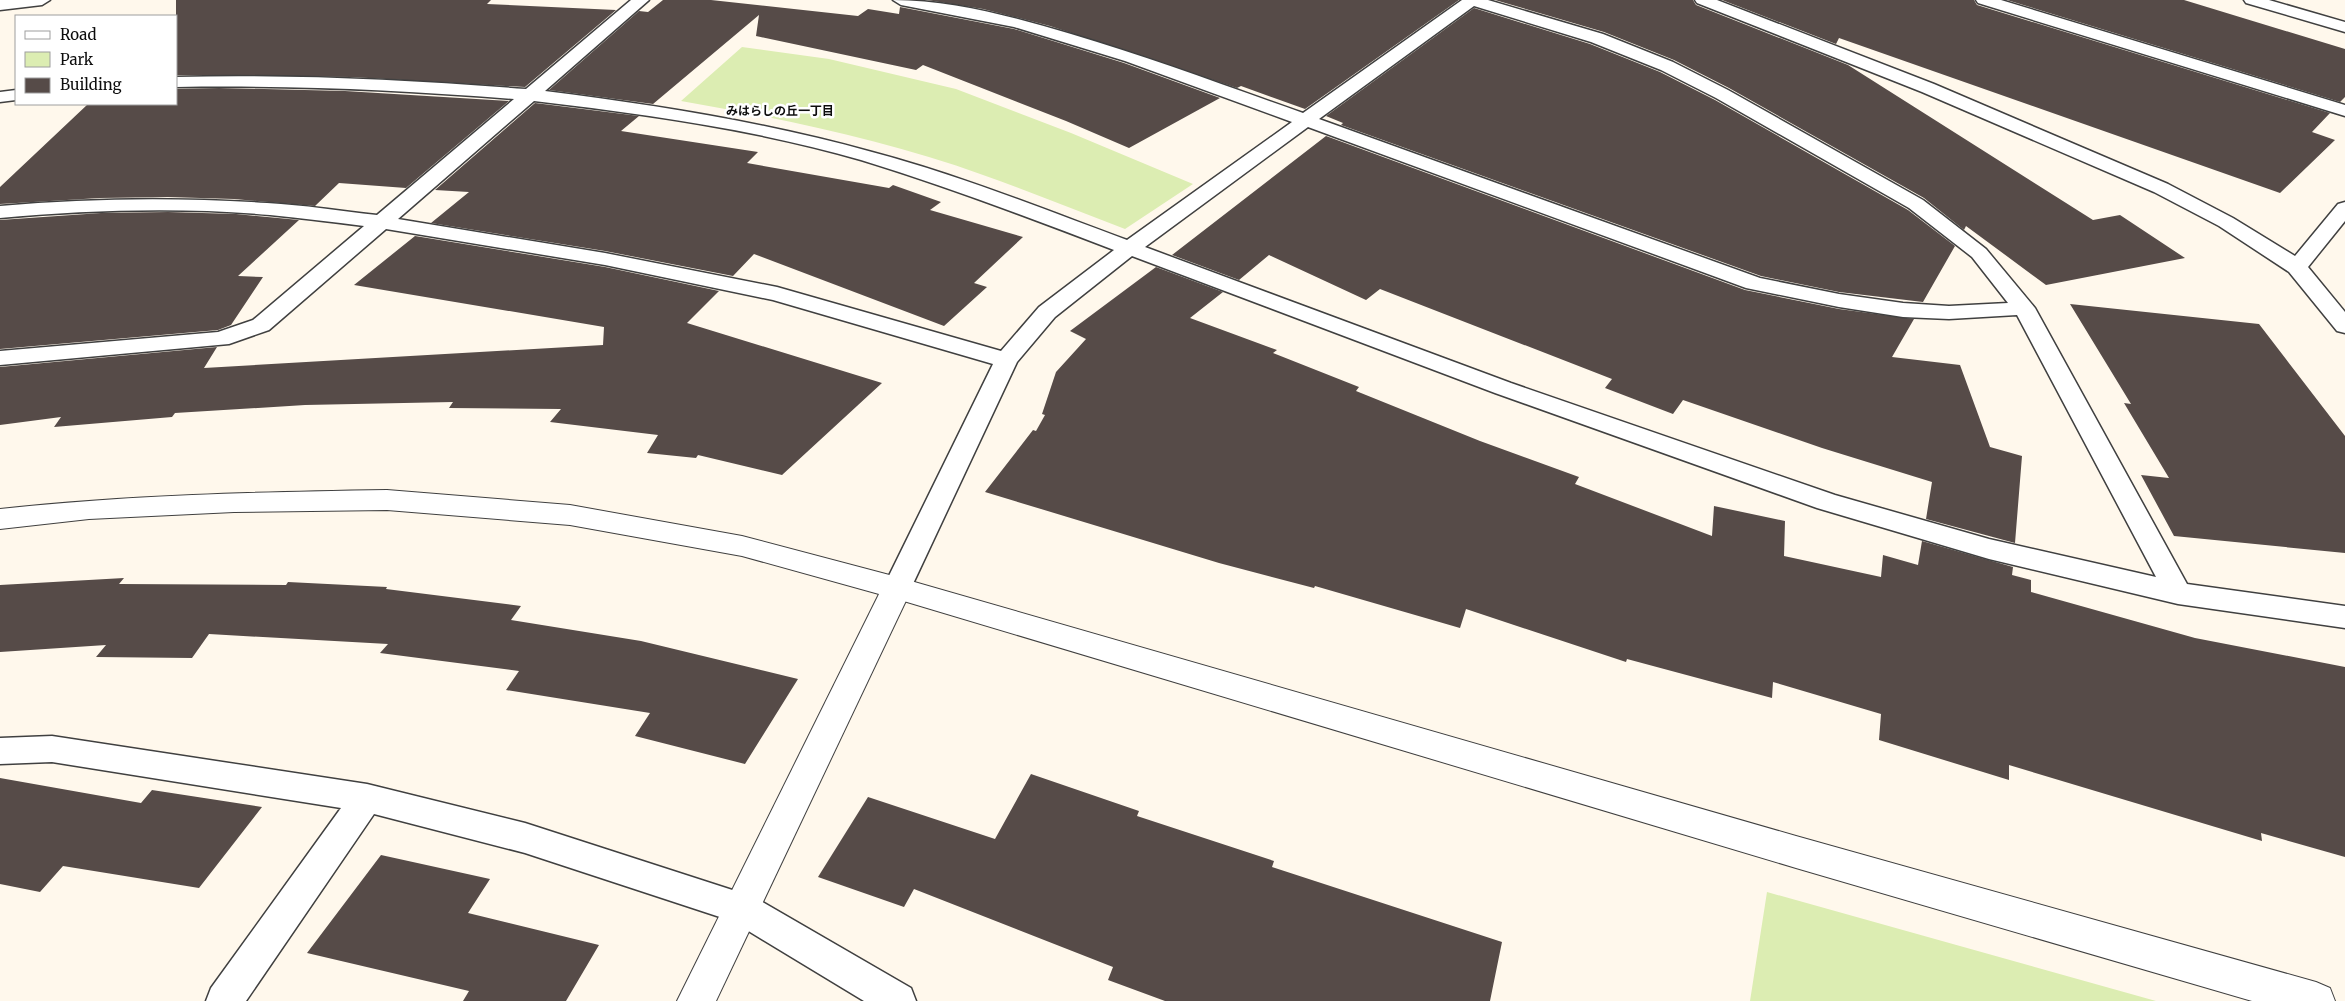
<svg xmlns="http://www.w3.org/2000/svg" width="2345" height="1001" viewBox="0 0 2345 1001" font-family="Merriweather,'Noto Sans JP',serif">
	<rect width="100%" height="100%" fill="#fff8ec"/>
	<!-- green -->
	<path fill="#dcedb2" d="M 742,47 L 829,59 L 956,89 L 1071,133 L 1193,184 L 1125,229 C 1078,211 1031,192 983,175 C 886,140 783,119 681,101 Z
		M 1767,892 L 2156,1001 L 1750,1001 Z"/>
	<!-- building -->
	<path fill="#564b48" d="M 176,0 L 491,0 L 487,4 L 616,10 L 525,87 L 351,77 L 176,75 Z
		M 663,0 L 711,0 L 858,16 L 868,9 L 899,14 L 900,7 L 1014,29 L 1124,63 L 1220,98 L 1129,148 L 1066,121 L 923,65 L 916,70 L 756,36 L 759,15 L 653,104 L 549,90 L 639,11 L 648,12 Z
		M 927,0 L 1459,0 L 1305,109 L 1241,86 L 1237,88 L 1050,26 L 983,9 Z
		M 1495,0 L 1693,0 L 1696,5 L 1848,65 L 2093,220 L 2120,215 L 2185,258 L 2046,285 L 1966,226 L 1964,230 L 1924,198 L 1729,88 L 1674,60 L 1604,32 Z
		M 1722,0 L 1974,0 L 1977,5 L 2330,113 L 2312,132 L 2335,140 L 2280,193 L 1839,38 L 1836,44 Z
		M 2007,0 L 2184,0 L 2345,49 L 2345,97 L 2340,102 Z
		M 1474,8 L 1590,44 L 1660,72 L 1715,100 L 1908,210 L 1955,246 L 1923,302 L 1839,292 L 1761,276 L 1341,125 L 1343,123 L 1326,116 Z
		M 219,88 L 345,91 L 509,101 L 406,188 L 339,183 L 315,206 L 234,199 L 167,197 L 100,198 L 0,204 L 0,187 L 88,104 L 176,104 L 176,89 Z
		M 535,103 L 639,116 L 621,131 L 758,152 L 747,163 L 889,188 L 893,185 L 941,202 L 930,210 L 1023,237 L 974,283 L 987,287 L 944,326 L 754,254 L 733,276 L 605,251 L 431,223 L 469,192 L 435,190 Z
		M 1326,136 L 1745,290 L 1839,309 L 1914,319 L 1892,357 L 1960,365 L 1990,447 L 2022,456 L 2015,543 L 1926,519 L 1932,482 L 1822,448 L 1683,400 L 1673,414 L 1605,388 L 1612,379 L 1380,289 L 1366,300 L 1269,255 L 1239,280 L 1172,255 Z
		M 168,212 L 236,214 L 299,220 L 238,276 L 263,277 L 231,325 L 218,330 L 0,349 L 0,220 L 101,213 Z
		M 415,236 L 605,267 L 719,291 L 687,323 L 882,383 L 782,475 L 698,455 L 696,458 L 647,453 L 658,435 L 550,422 L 561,409 L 449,408 L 453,402 L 305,405 L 175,413 L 172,417 L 54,427 L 61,417 L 0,425 L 0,367 L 217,347 L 204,368 L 603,345 L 604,327 L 354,285 Z
		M 1156,267 L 1223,292 L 1190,318 L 1277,350 L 1273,353 L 1359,387 L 1356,391 L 1480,441 L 1579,477 L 1575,484 L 1712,536 L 1714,506 L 1785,521 L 1784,556 L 1881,577 L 1883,555 L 1918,565 L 1922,541 L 2013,567 L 2012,575 L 2031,580 L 2031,592 L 2195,638 L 2345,667 L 2345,857 L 2261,833 L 2262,841 L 2009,765 L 2009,780 L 1879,740 L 1881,714 L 1773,682 L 1772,698 L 1627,659 L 1626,662 L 1466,609 L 1460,628 L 1315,586 L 1314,588 L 1219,563 L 985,492 L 1033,430 L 1036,431 L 1045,415 L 1042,414 L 1056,372 L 1086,339 L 1070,331 Z
		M 2070,304 L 2259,324 L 2345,436 L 2345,553 L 2174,536 L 2141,475 L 2169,478 L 2124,403 L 2131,404 Z
		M 124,578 L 119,584 L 286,585 L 288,582 L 387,587 L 386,589 L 521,606 L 511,620 L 641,641 L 798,679 L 745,764 L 635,736 L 650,713 L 506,690 L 519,671 L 380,653 L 388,644 L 209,634 L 192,658 L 96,657 L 106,645 L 0,652 L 0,585 Z
		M 1031,774 L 1139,811 L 1137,816 L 1274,861 L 1272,867 L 1502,942 L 1490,1001 L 1165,1001 L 1108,980 L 1113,967 L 914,889 L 904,907 L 818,877 L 868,797 L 995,839 Z
		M 0,778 L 141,803 L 152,790 L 262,807 L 199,888 L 63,866 L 40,892 L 0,884 Z
		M 381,855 L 490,879 L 468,913 L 599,945 L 566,1001 L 463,1001 L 469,991 L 307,953 Z"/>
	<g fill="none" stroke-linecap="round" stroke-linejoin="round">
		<!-- service casing -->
		<g stroke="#404040" stroke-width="3">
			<path id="service" d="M 0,0 L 50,0 L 42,5 L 0,10 Z
				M 631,0 L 649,0 L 545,91 C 655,105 765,122 872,152 C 959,175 1043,209 1127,240 L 1292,122 L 1125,61 L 1014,27 L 901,5 L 893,0 C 953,0 1013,17 1071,34 C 1149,57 1226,86 1303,113 L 1462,0 L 1488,0 L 1603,34 L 1673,62 L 1728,90 L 1923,200 L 1986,249 L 2035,308 L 2187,584 L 2345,606 L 2345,628 L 2178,604 L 1989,559 L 1817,508 L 1495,393 L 1132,256 L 1055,317 L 1017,362 L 911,588 L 907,595 L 897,598 L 887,595 L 883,588 L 993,364 L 773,300 L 605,265 L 386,229 L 269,330 L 229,344 L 0,365 L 0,351 L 218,332 L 253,320 L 364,226 C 333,222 301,218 270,215 C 180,207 89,210 0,218 L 0,206 C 89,198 178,197 267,203 C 304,205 340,211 377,215 L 514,99 C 401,90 290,85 176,87 L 176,77 C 293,74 409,80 526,89 ZM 1474,6 L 1591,42 L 1661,70 L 1716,98 L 1909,208 L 1972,257 L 2008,303 L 1949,306 L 1903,303 L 1839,294 L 1760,278 L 1319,119 ZM 534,101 C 644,114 754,129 861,160 C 946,186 1030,218 1114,250 L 1039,307 L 1001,351 L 777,287 L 605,253 L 398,219 ZM 1308,127 L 1746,288 L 1839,307 L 1903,317 L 1949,319 L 2017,315 L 2156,577 L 1989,539 L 1835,495 L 1511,383 L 1145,247 Z
				M 1695,0 L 1717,0 L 1934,84 L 2168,184 L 2233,218 L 2295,256 L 2338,204 L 2345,202 L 2345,221 L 2308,267 L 2345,312 L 2345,333 L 2337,331 L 2289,272 L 2219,226 L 2154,192 L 1922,92 L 1697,3 Z
				M 1976,0 L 2001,0 L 2345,105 L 2345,116 L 1978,3 Z
				M 2244,0 L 2269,0 L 2345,22 L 2345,32 L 2246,3 Z
				M 16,90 L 16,100 L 0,102 L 0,92 Z
				M 52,736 L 367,784 L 525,823 L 754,897 L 911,988 L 916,1001 L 864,1001 L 732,921 L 525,853 L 374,814 L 246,1001 L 206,1001 L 211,988 L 341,808 L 52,762 L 0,764 L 0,738 Z"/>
		</g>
		<!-- minor casing -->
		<g stroke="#404040" stroke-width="2">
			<path id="minor" d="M 897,577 L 907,580 L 912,588 L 716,1001 L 677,1001 L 882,588 L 887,580 Z"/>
		</g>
		<!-- tertiary casing -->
		<g stroke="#404040" stroke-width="2">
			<path id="tertiary" d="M 387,490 L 570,505 L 742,536 L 897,577 L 1796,836 L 2316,982 L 2330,988 L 2335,1001 L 2252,1001 L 1796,868 L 897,599 L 742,556 L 570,525 L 387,510 L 234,512 L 89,519 L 0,529 L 0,509 C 129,495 257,492 387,490 Z"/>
		</g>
		<!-- service -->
		<use href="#service" fill="#fff" fill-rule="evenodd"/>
		<!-- minor -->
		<use href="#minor" fill="#fff" fill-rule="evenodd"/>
		<!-- tertiary -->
		<use href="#tertiary" fill="#fff" fill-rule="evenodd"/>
	</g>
	<g text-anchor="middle" stroke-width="5" stroke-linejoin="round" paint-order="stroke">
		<!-- far-neighbourhood labels -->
		<g font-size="12" font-weight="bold" fill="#0d0d0d" stroke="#fff">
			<text x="780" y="115">みはらしの丘一丁目</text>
		</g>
	</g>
	<!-- legend -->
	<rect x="15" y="15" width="162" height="90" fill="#ffffff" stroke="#9e9e9e"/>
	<rect x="25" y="31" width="25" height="8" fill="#ffffff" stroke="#9e9e9e"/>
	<text x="60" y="40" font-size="15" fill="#0d0d0d">Road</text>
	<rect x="25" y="52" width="25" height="15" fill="#dcedb2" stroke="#9e9e9e"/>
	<text x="60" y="65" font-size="15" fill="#0d0d0d">Park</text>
	<rect x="25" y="78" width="25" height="15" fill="#564b48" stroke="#9e9e9e"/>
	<text x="60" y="90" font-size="15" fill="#0d0d0d">Building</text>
</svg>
